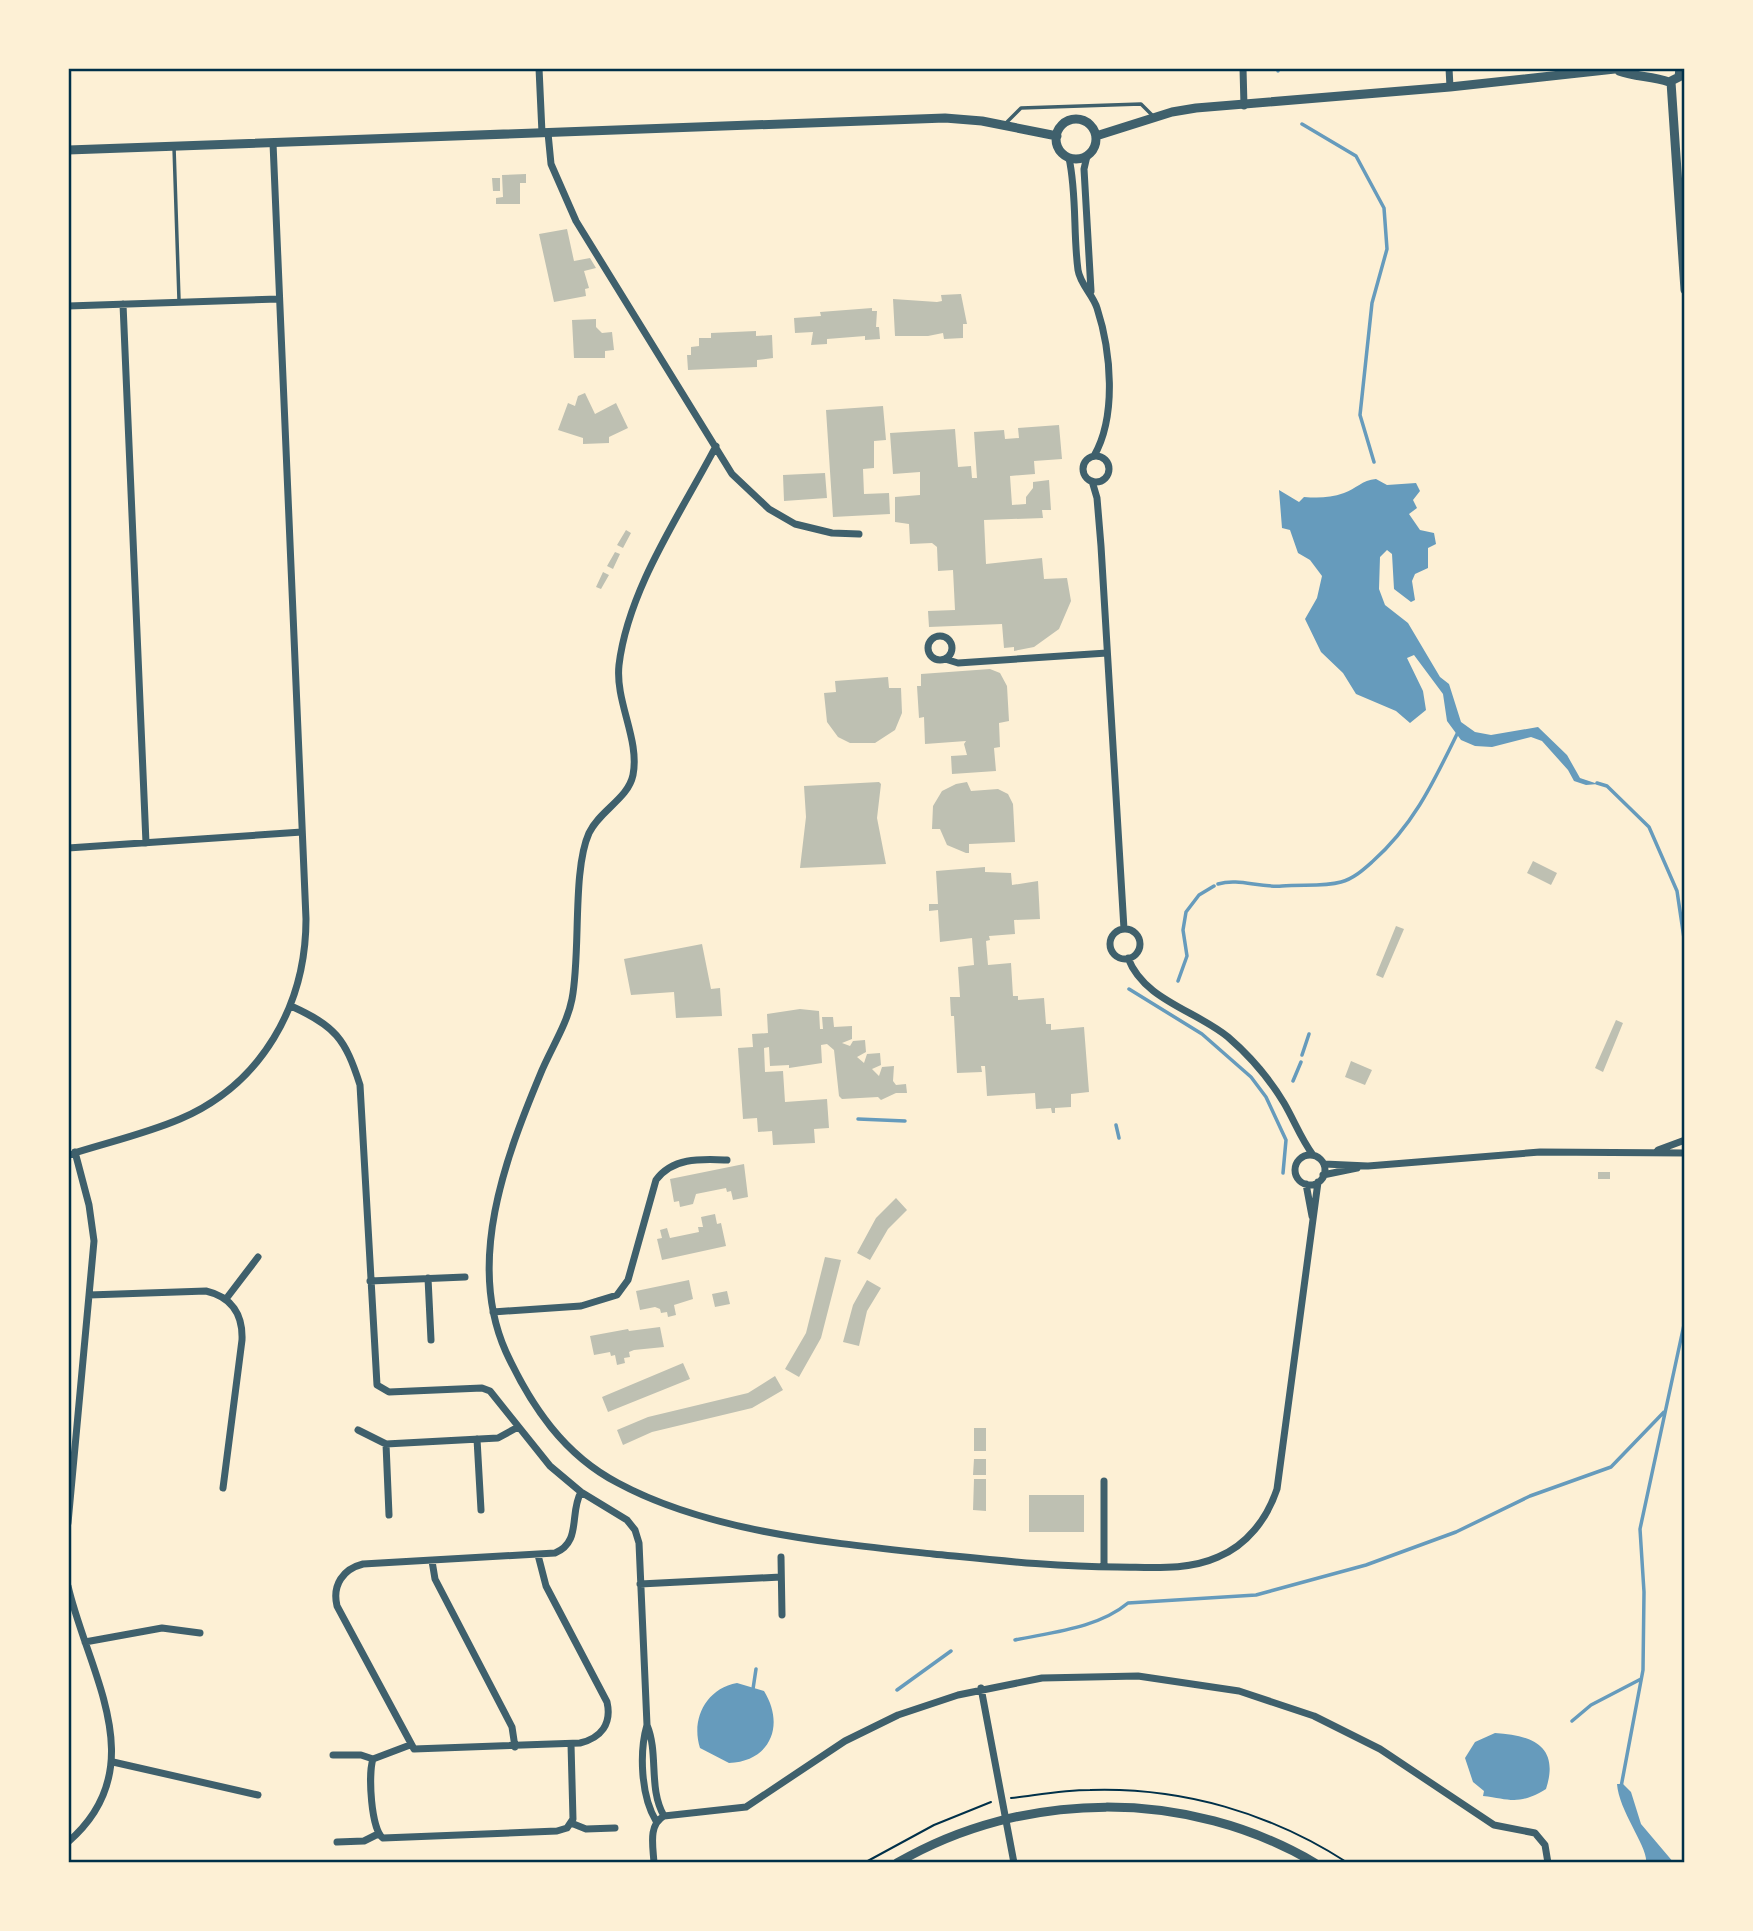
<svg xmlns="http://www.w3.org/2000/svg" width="1753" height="1931" viewBox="0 0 1753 1931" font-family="'Varela Round',sans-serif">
	<rect width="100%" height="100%" fill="#fdf0d5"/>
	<!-- water -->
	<path fill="#669bbc" d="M 1376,479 L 1387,485 L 1416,483 L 1420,491 L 1413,500 L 1417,508 L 1409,514 L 1420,530 L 1434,533 L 1436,544 L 1428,548 L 1428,568 L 1415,574 L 1412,581 L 1415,600 L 1411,602 L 1394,589 L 1392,554 L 1387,550 L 1380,557 L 1379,589 L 1385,605 L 1408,623 L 1440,677 L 1449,684 L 1461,722 L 1475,732 L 1491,735 L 1538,727 L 1567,755 L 1580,778 L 1598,784 L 1586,785 L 1574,781 L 1568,770 L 1542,741 L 1531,737 L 1492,747 L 1475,746 L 1461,740 L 1447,721 L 1443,694 L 1414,655 L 1407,658 L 1423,691 L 1426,710 L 1410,723 L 1396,711 L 1356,694 L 1343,673 L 1321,652 L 1305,619 L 1317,598 L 1322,576 L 1310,560 L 1298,553 L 1290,530 L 1282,528 L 1279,490 L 1299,502 L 1304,497 C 1318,498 1330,498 1344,493 C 1356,489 1362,480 1376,479 Z
		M 737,1683 L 764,1691 C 785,1725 771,1761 729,1763 L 700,1748 C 691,1720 705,1689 737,1683 Z
		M 1495,1733 C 1532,1735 1560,1746 1546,1789 C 1518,1806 1510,1799 1483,1796 L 1484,1791 L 1473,1782 L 1465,1758 L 1475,1742 Z
		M 1617,1784 L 1623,1784 L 1631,1792 L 1641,1824 L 1674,1863 L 1646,1863 C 1649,1848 1619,1812 1617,1784 Z"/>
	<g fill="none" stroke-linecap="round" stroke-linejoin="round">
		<!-- stream -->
		<path stroke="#669bbc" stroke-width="3.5" d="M 1278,68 L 1278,71
			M 1302,124 L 1356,156 L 1384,208 L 1387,249 L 1372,303 L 1360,415 L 1374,462
			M 1597,783 L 1607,786 L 1649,827 L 1677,891 L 1685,945
			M 1218,884 C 1239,878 1259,888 1282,886 C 1301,884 1323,887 1341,882 C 1353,879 1363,870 1372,862 C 1414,825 1434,781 1458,732
			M 1178,981 L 1187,956 L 1183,930 L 1186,912 L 1199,895 L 1214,886
			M 1129,989 L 1202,1034 L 1251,1077 L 1266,1097 L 1286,1140 L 1283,1173
			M 1302,1055 L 1309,1034
			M 1685,1061 L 1685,1064
			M 1293,1081 L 1301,1062
			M 858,1119 L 905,1121
			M 1116,1125 L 1119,1138
			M 1015,1640 C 1053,1632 1098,1628 1128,1603 L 1256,1595 L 1366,1565 L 1456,1532 L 1530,1496 L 1611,1467 L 1664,1412
			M 753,1689 L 756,1669
			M 897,1690 L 951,1651
			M 1572,1721 L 1591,1705 L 1641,1679
			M 1621,1787 L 1643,1670 L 1644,1592 L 1640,1529 L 1685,1320"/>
	</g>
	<!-- building -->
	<path fill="#bec0b2" d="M 526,174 L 526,183 L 520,183 L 520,204 L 496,204 L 496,198 L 503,197 L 502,175 Z
		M 492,178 L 500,178 L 500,191 L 493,191 Z
		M 567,229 L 574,261 L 590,258 L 596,268 L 584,271 L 589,288 L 585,289 L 586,296 L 554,302 L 539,234 Z
		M 961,294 L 967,324 L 963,324 L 963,338 L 944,339 L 943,333 L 928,336 L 895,336 L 893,299 L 937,302 L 942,301 L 941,295 Z
		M 872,308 L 872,311 L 877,311 L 876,327 L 879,327 L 880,339 L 865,340 L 865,336 L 827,339 L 827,344 L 811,345 L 813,332 L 795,333 L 794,318 L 821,316 L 820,312 Z
		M 596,319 L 596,327 L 602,333 L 612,332 L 614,350 L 605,351 L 605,358 L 574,358 L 572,320 Z
		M 756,331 L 756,336 L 772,335 L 773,358 L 757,360 L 757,367 L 688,370 L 687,355 L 691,355 L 691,347 L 699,346 L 699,338 L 711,338 L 711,333 Z
		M 585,393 L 595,414 L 616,403 L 628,428 L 609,437 L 609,443 L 583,444 L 583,438 L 558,430 L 568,403 L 575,406 L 578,396 Z
		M 883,406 L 886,440 L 874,441 L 874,468 L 863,469 L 864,494 L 889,493 L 890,514 L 833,517 L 826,410 Z
		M 1059,425 L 1062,459 L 1034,461 L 1035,474 L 1010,476 L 1012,505 L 1026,504 L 1026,497 L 1033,488 L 1033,482 L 1049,480 L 1051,510 L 1042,510 L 1043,518 L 984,520 L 986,564 L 1042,558 L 1044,579 L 1067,578 L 1071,601 L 1059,629 L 1034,647 L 1014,651 L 1014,647 L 1004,648 L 1002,624 L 929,627 L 928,611 L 955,610 L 953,570 L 938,571 L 937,547 L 932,543 L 910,544 L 909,524 L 895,522 L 895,497 L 920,495 L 920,472 L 893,474 L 890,433 L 955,429 L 958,467 L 971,466 L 972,478 L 977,478 L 974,432 L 1004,430 L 1005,439 L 1019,438 L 1018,428 Z
		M 825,473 L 827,498 L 784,501 L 783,475 Z
		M 626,530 L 631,533 L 623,548 L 617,545 Z
		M 615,552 L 620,554 L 613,569 L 607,566 Z
		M 603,572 L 609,575 L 601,589 L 596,587 Z
		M 990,669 L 1000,673 L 1007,686 L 1009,721 L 999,723 L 1000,747 L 994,748 L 996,771 L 952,774 L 951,756 L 967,755 L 964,744 L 966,741 L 925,744 L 924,717 L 919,718 L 917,686 L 921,686 L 921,674 Z
		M 888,677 L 889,688 L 901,688 L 902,713 L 895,730 L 875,743 L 850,743 L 838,737 L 827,722 L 824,693 L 836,692 L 835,681 Z
		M 879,782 L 881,784 L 877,818 L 886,864 L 800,868 L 806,817 L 804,786 Z
		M 967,782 L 971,791 L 998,789 L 1008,794 L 1013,804 L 1015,842 L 969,844 L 969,853 L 966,853 L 947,845 L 940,829 L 932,829 L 933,806 L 942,791 L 956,784 Z
		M 1533,861 L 1557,873 L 1551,885 L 1527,873 Z
		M 985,867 L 985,872 L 1011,873 L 1012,885 L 1038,881 L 1040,919 L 1014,920 L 1015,934 L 989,936 L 990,940 L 986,941 L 988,965 L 1011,963 L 1013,996 L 1018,996 L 1018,1000 L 1044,998 L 1046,1024 L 1051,1024 L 1051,1030 L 1084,1027 L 1089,1092 L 1071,1094 L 1071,1107 L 1055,1108 L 1055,1113 L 1052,1113 L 1051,1108 L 1036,1109 L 1035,1093 L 987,1096 L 985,1066 L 981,1066 L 982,1072 L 957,1073 L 954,1016 L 951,1016 L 950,997 L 960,997 L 958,967 L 974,965 L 972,938 L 940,942 L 938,910 L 929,911 L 929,904 L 938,904 L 936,871 Z
		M 1396,926 L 1404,929 L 1383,978 L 1376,975 Z
		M 702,944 L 711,989 L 720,988 L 722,1016 L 676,1018 L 674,992 L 631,995 L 624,959 Z
		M 800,1009 L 819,1011 L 820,1029 L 823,1029 L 822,1017 L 833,1017 L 834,1027 L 852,1026 L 852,1039 L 842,1043 L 850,1046 L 853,1041 L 865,1040 L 866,1052 L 857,1057 L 864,1063 L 867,1054 L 880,1053 L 881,1065 L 872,1069 L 879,1076 L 882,1067 L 894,1066 L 893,1081 L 896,1085 L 906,1084 L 907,1093 L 896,1093 L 881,1100 L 878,1097 L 842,1099 L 839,1096 L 834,1050 L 827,1044 L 821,1045 L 822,1063 L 789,1068 L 789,1065 L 770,1066 L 769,1047 L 764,1048 L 765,1072 L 783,1071 L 785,1102 L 827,1099 L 829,1128 L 814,1129 L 815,1143 L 773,1145 L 772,1131 L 758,1132 L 757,1118 L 743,1119 L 738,1048 L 753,1047 L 752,1034 L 768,1033 L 767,1014 Z
		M 1616,1020 L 1623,1023 L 1603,1072 L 1595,1068 Z
		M 1351,1061 L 1372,1070 L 1365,1085 L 1345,1077 Z
		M 744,1164 L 748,1197 L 733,1200 L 731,1191 L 727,1192 L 726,1188 L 696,1194 L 693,1204 L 680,1207 L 679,1201 L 674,1202 L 670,1179 Z
		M 1598,1172 L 1610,1172 L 1610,1179 L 1598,1179 Z
		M 896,1198 L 907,1210 L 888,1229 L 870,1260 L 857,1253 L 876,1218 Z
		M 715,1214 L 717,1224 L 721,1223 L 726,1246 L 662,1260 L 657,1239 L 662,1238 L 660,1230 L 667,1228 L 670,1238 L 699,1232 L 698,1227 L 703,1227 L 701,1217 Z
		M 825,1257 L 841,1260 L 821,1338 L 799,1377 L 785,1369 L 806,1333 Z
		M 689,1280 L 693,1299 L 674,1305 L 676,1315 L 668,1317 L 667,1312 L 661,1313 L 660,1309 L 655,1307 L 640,1310 L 636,1291 Z
		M 867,1280 L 881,1288 L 867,1311 L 859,1346 L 843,1342 L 853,1305 Z
		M 727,1291 L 730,1304 L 715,1307 L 712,1294 Z
		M 660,1327 L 664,1347 L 634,1350 L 629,1352 L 630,1357 L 624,1358 L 625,1363 L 617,1365 L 615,1355 L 611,1356 L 610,1352 L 594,1355 L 590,1336 L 628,1329 L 629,1331 Z
		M 683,1363 L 690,1379 L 608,1412 L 602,1397 Z
		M 775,1376 L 783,1390 L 752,1408 L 652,1432 L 623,1445 L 617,1430 L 648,1417 L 748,1393 Z
		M 974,1428 L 986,1428 L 986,1451 L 974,1451 Z
		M 974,1459 L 986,1459 L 986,1475 L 973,1475 Z
		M 974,1479 L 986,1479 L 986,1511 L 973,1510 Z
		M 1029,1495 L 1084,1495 L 1084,1532 L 1029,1532 Z"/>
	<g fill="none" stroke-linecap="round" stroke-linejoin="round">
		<!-- path -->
		<path stroke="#003049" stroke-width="2" d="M 1011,1798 C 1037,1795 1063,1790 1090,1790 C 1182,1787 1271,1813 1348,1863
			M 864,1863 L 934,1825 L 991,1802"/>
		<!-- service -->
		<path stroke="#3f606c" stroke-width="3.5" d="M 1006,123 L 1021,108 L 1141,104 L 1154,117
			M 174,147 L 179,300"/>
		<!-- minor -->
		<path stroke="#3f606c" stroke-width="7" d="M 539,68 L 542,133
			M 1243,68 L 1244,106
			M 1449,68 L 1450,87
			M 548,133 L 551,164 L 576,221 L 732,474 L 769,509 L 795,524 L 832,533 L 859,534
			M 1087,156 L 1084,169 L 1091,291
			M 1069,158 C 1077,195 1073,233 1078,270 C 1080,284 1093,295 1097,308 C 1111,351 1117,416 1094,456
			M 123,304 L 146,843
			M 68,306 L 278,299
			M 716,446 C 681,513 628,589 619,665 C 615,702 640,739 633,775 C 628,799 600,810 589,833 C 572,871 581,953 572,999 C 567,1025 550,1050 540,1075 C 505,1159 466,1263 506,1352 C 531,1406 564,1455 618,1483 C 709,1532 831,1543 933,1554 C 994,1560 1056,1567 1117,1567 C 1151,1567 1187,1571 1218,1557 C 1247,1545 1267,1519 1277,1489 L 1318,1182
			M1083 469a13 13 0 1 1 26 0a13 13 0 1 1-26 0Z
			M 1092,481 L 1097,498 L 1101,546 L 1124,929
			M928 648a12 12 0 1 1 24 0a12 12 0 1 1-24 0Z
			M 945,659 L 958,663 L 1107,653
			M 68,848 L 302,832
			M1110 944a15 15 0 1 1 30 0a15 15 0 1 1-30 0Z
			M 1128,958 C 1144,1000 1195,1010 1228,1037 C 1250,1056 1269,1078 1284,1103 C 1294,1120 1301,1139 1313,1155
			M 291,1006 C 335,1026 345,1038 360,1085 L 377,1385 L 389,1392 L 482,1388 L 490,1391 L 550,1466 L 581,1492 L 627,1520 L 635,1530 L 639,1543 L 647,1725 C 639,1753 641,1796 656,1821
			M 1658,1150 L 1685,1140
			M 68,1155 C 105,1143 145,1134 180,1119 C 262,1084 306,1005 306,919 L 273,143
			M1295 1170a15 15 0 1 1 30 0a15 15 0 1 1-30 0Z
			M 1324,1164 L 1368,1166 L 1540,1152 L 1685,1153
			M 1323,1175 L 1357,1168
			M 1306,1184 L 1312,1216
			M 428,1278 L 431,1340
			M 370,1281 L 465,1277
			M 89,1295 L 206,1291 C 232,1297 243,1315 242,1340 L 223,1488
			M 226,1299 L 258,1257
			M 493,1312 L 581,1306 L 617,1295 L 628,1280 L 656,1180 C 673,1157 701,1159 727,1160
			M 358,1430 L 386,1444 L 498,1438 L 518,1427
			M 477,1439 L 481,1510
			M 386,1444 L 389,1515
			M 1104,1481 L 1104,1567
			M 68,1523 L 94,1241 L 89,1205 L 75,1152
			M 538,1555 L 546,1586 L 607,1702 C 612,1724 601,1738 580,1743 L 414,1749 L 337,1606 C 332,1585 343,1569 363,1564 L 555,1553 C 582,1542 569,1513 581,1492
			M 781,1557 L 782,1615
			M 432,1561 L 435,1579 L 512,1727 L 515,1747
			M 640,1584 L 781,1577
			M 68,1586 C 88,1673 155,1767 68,1842
			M 85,1642 L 162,1628 L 200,1633
			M 981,1688 L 1014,1863
			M 647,1725 C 659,1754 648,1788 664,1816
			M 333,1755 L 361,1755 L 373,1759
			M 373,1759 C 368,1774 371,1830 383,1838 L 557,1831 L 567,1828 L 573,1819 L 571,1744
			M 373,1759 L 410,1745
			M 113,1762 L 258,1795
			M 571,1823 L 586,1829 L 615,1828
			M 337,1842 L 364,1841 L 378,1834
			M 654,1863 C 653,1846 648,1825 664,1816 L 746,1807 L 845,1741 L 898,1715 L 958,1695 L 1042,1678 L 1138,1676 L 1239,1691 L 1314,1716 L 1380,1749 L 1494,1825 L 1535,1833 L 1545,1845 L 1548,1863"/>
		<!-- tertiary -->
		<path stroke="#3f606c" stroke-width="9" d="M 1619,71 C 1635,77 1652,76 1669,82 L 1679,77 L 1680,68
			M 1671,82 L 1685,290
			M1056 139a20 20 0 1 1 40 0a20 20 0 1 1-40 0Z
			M 1096,136 L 1172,112 L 1196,108 L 1450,87 L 1624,68
			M 68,150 L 945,118 L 982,121 L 1057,136
			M 897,1863 C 1024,1789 1188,1788 1315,1863"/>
	</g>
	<!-- border -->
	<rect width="1753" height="1931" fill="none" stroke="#fdf0d5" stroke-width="140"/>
	<rect x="70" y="70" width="1613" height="1791" fill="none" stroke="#003049" stroke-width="2.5"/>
</svg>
